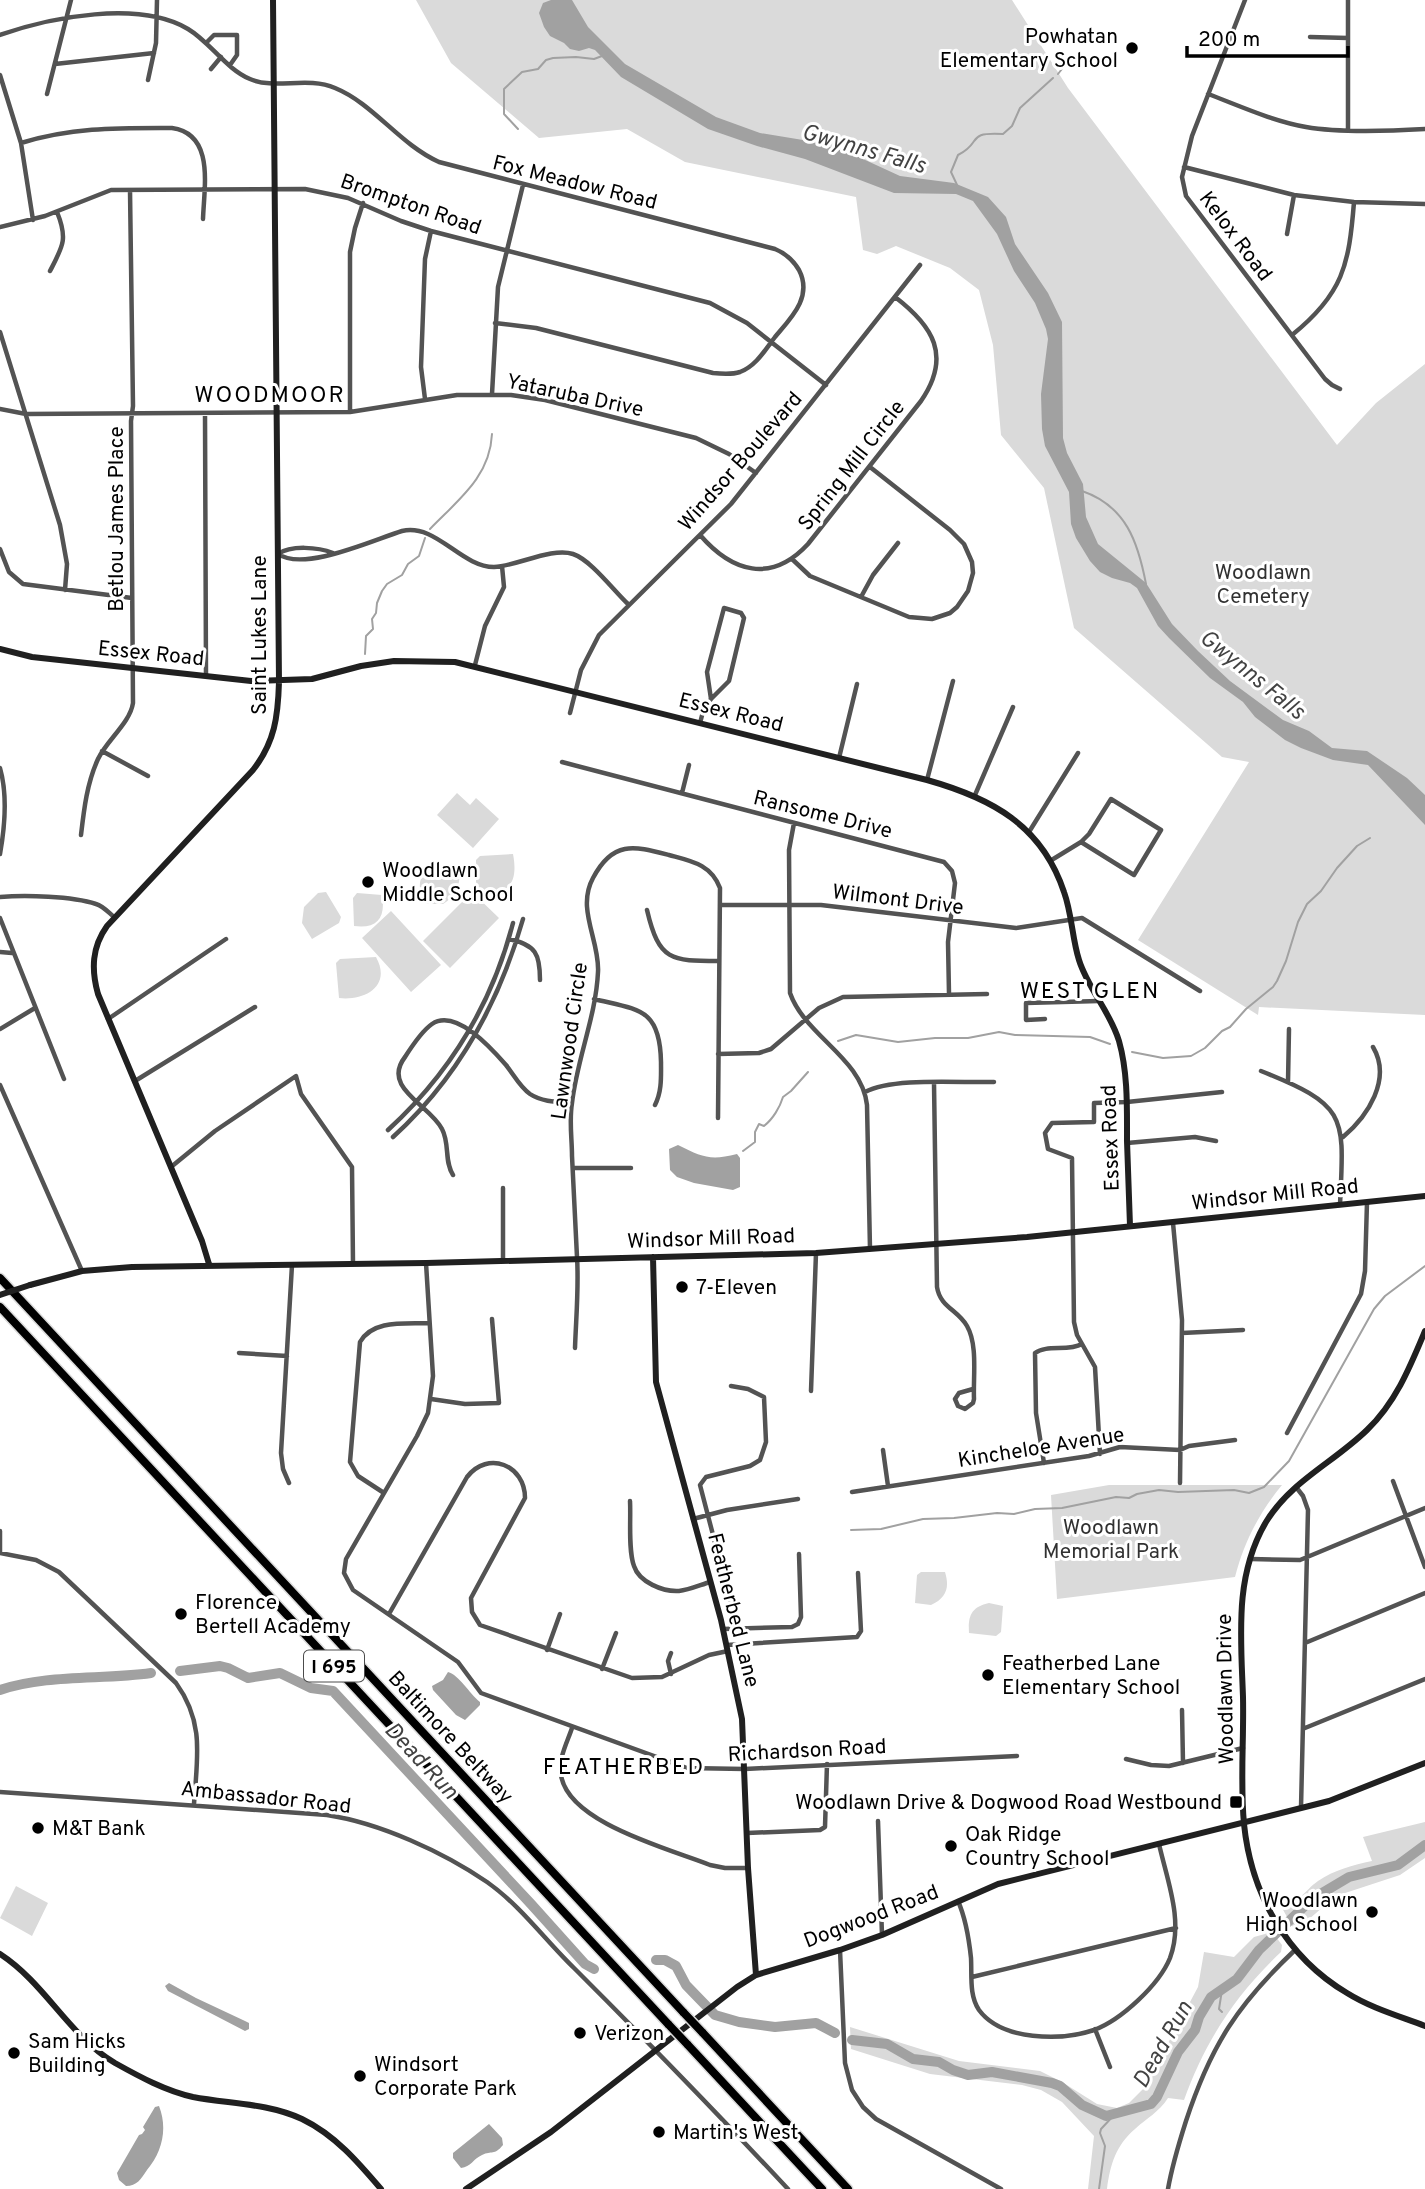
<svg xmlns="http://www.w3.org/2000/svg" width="1425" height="2189" viewBox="0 0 1425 2189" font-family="Overpass,sans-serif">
	<rect width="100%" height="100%" fill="#fff"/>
	<!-- green -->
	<path fill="#dadada" d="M 416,0 L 1012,0 L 1068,88 L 1337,445 L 1376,403 L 1425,364 L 1425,1015 L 1259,1007 L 1258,1015 L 1138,940 L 1249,762 L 1222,757 L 1074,628 L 1044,488 L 1001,435 L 993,345 L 979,290 L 950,268 L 896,246 L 877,254 L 863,250 L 856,197 L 685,162 L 627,129 L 539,138 L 451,63 Z
		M 457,793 L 470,805 L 476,798 L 499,819 L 473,848 L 437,815 Z
		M 513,854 C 519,885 507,897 476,892 L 476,860 L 480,856 Z
		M 431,866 L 459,868 C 461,884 457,896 443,904 L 424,904 C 418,889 417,876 431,866 Z
		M 326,892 L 341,917 L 339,923 L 312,939 L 302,923 L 304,907 L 318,893 Z
		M 472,892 L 499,918 L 450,968 L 423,941 Z
		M 357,893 L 382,895 C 386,918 377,929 354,926 L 353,898 Z
		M 391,911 L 441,965 L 411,992 L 362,938 Z
		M 376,957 C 392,986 365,1001 339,998 L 336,963 L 340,959 Z
		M 1109,1485 L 1282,1485 C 1259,1513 1244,1542 1235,1577 L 1057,1599 L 1051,1495 Z
		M 921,1572 L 945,1572 C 950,1588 946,1598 931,1605 L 915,1603 L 917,1575 Z
		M 989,1603 L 1003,1606 L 1001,1632 L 996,1636 L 969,1633 C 968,1616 971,1607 989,1603 Z
		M 1425,1822 L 1425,1858 L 1400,1875 L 1336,1896 L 1295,1931 L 1282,1908 C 1298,1904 1304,1891 1318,1881 C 1334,1870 1353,1865 1372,1861 L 1363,1837 Z
		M 16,1886 L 48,1903 L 32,1936 L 0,1918 Z
		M 1270,1929 L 1282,1945 L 1281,1952 C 1235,1995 1205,2042 1184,2100 L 1168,2098 C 1159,2112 1147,2118 1135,2129 C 1116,2145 1110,2165 1107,2189 L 1088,2189 L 1094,2136 L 1062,2102 L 1041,2090 L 1022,2085 L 930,2074 L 851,2049 L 850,2027 L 959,2061 L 1040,2071 L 1062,2082 L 1097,2104 L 1117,2108 L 1129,2103 L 1144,2088 L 1198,1987 L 1204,1952 L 1234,1957 L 1254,1937 L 1265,1934 Z"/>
	<!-- water -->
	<path fill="#a1a1a1" d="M 551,0 L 572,0 L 588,27 L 625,64 L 716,117 L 760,133 L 809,141 L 850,153 L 900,176 L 954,183 L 988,197 L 1006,217 L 1015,244 L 1048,293 L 1062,322 L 1063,438 L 1067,453 L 1083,484 L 1086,517 L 1098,544 L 1146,583 L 1172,624 L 1198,651 L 1230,681 L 1283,720 L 1309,731 L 1332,748 L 1367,751 L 1407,778 L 1425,795 L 1425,825 L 1368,765 L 1333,760 L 1301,748 L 1285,740 L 1255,717 L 1243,702 L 1210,678 L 1169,638 L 1158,626 L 1137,588 L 1130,583 L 1112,578 L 1100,572 L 1090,561 L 1076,538 L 1071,524 L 1069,492 L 1045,446 L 1042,429 L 1041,394 L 1048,339 L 1046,329 L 1035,303 L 1014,271 L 997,234 L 973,201 L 956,194 L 894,193 L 805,159 L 757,146 L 708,129 L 621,77 L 595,50 L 589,48 L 579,51 L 570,49 L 564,43 L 550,36 L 544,27 L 539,13 L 543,3 Z
		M 678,1145 C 702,1157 710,1161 737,1154 L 740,1158 L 740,1187 L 733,1190 L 694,1183 L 677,1177 L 670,1170 L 669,1149 Z
		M 448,1672 C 459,1675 469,1693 480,1702 L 480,1705 L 465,1720 L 456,1715 L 433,1690 L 432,1686 L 443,1680 Z
		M 169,1983 L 196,1998 L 245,2021 L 249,2023 L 249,2029 L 245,2031 L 168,1991 L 165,1986 Z
		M 159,2106 C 168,2129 162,2152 147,2170 C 141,2179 137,2186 126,2186 L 119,2180 L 117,2173 L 139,2135 L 142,2134 L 145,2130 L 143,2127 L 155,2107 Z
		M 489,2124 L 502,2138 L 503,2145 C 494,2156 492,2150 482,2155 C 473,2159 471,2167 461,2168 L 453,2158 L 453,2153 Z"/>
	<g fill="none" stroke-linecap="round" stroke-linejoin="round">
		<!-- stream -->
		<path stroke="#a1a1a1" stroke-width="2" d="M 1058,74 L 1069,60
			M 518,129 L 504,114 L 504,89 L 522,72 L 538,69 L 546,60 L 553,58 L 576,57 L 594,59 L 602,56
			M 958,187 L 951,172 L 958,155 C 984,142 964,132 1003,134 L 1012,126 L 1020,108 L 1053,78
			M 1082,491 C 1126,506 1138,542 1146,584
			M 430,529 C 458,500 490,477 492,434
			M 365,654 L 366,636 L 373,629 L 372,619 L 376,613 L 377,603 L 382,591 L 387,584 L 402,575 L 408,564 L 419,556 L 425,538
			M 838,1041 L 856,1035 L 898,1042 L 935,1038 L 968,1038 L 999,1032 L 1015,1035 L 1090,1037 L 1110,1044
			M 1132,1052 L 1163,1058 L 1191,1056 L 1205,1048 L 1222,1031 L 1230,1027 L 1246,1009 L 1273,987 L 1277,981 L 1286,961 L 1298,922 L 1307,904 L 1321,891 L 1337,868 L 1357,846 L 1370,838
			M 743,1151 L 755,1142 L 755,1132 L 759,1124 L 764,1126 C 773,1119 780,1107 783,1097 L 791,1091 L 808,1072
			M 851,1530 L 881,1529 L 923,1519 L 954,1518 L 997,1513 L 1014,1514 L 1035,1509 L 1062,1508 L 1116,1497 L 1129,1498 L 1137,1494 L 1159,1490 L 1178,1492 L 1234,1490 L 1249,1493 L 1264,1487 L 1289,1461 L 1374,1309 L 1385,1296 L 1425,1266
			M 1222,2012 L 1219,2009 L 1222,1990
			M 1099,2189 L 1105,2146 L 1100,2133 L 1101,2129 L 1115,2114"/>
		<!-- river -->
		<path stroke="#a1a1a1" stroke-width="10" d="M 180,1671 L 220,1666 L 228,1668 L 248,1678 L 280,1673 L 311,1688 L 333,1691 L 531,1904 L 585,1964 L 594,1969
			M 0,1690 C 47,1674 102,1680 151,1673
			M 656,1960 L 665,1960 L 676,1966 L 686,1985 L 715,2015 L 739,2022 L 775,2027 L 816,2023 L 835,2033
			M 852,2040 L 887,2044 L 913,2059 L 939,2062 L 953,2070 L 968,2075 L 992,2072 L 1052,2083 L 1060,2086 L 1082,2105 L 1106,2116 L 1151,2104 L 1157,2097 L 1178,2052 L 1195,2030 L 1199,2017 L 1211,1997 L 1237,1979 L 1259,1950 L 1312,1899 L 1349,1877 L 1398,1865 L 1425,1845"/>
		<!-- highway casing -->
		<g stroke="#dbdbdb" stroke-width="11">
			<path id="highway" d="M 0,1278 L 684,2013
				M 0,1307 L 669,2025
				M 702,2032 L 848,2189
				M 687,2044 L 822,2189"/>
		</g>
		<!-- street -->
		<path stroke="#535353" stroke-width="4.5" d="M 1245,0 L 1192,136 L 1182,177 L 1186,196 L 1325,379 L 1332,385 L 1340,389
			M 0,35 C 51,17 139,0 188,29 C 210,42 226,69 250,79 C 275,90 307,76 335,88 C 374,104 399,144 439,162 L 775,249 C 785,253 793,260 799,270 C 813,297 791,318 775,337 C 765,350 756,366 740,372 C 731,375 722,374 713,373 L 536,328 L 495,323
			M 1310,37 L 1348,38
			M 206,43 L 214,35 L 237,35 L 237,55 L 230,65
			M 55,64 L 154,53
			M 211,69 L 221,57
			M 0,75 L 21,143 L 33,220
			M 148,80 L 156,43 L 157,0
			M 47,94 L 71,0
			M 1208,94 C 1240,106 1272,121 1306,127 C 1340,133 1390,131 1425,129
			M 1348,129 L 1348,0
			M 21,143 C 73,127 119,128 172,128 C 215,134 204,187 203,219
			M 1184,167 L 1294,195 L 1354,202 L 1425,204
			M 0,227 L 45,216 L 111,190 L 305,189 L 348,198 L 401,221 L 431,231 L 710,303 L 747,323 L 826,385
			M 1287,234 L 1294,195
			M 50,271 C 63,246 68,239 57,212
			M 0,332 L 60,525 L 67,564 L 65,590
			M 1292,335 C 1343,294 1349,265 1354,202
			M 492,394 L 498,287 L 523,185
			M 425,399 L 421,367 L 425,259 L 431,231
			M 0,409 L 26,414 L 350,412 L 457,395 L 511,395 L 545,400 L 696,438 L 729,454 L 756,473
			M 350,412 L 350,252 L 355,228 L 363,203
			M 205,413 L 206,676
			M 700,535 C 732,572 771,584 808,544 L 921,401 C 952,356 933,326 895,297
			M 0,549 L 9,572 L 23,584 L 132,598
			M 278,554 C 304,572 373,540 402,531 C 436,523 461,567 494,567 C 517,566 552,547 573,554 C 591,560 614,591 628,604
			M 278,554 C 291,545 318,547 333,553
			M 792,559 L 810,576 L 909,617 L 932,619 L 950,613 L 957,607 L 968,591 L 973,573 L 972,562 L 964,544 L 950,530 L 870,467
			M 861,597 L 873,575 L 898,543
			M 475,665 L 485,626 L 504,587 L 502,566
			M 570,713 L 581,670 L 599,635 L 731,504 L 920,265
			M 700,723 L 704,708 L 711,699 L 707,672 L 724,608 L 741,613 L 744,618 L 729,681 L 711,699
			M 102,751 L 148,776
			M 839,758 L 857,684
			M 562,762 L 944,862 L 952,871 L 955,883 L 948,942 L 949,994
			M 0,768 C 8,796 5,826 0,854
			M 927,780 L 953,681
			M 682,793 L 689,765
			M 975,795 L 1013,707
			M 794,823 L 789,850 L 790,993 C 805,1036 862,1058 867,1105 L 870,1249
			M 1029,832 L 1078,753
			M 81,835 C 84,809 87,783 98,759 C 107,740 130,723 133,703 L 131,421 L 133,406 L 130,190
			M 1050,861 L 1081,842 L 1134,875 L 1161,830 L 1111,799 L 1089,834 L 1081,842
			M 0,897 C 25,895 72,896 96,904 C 103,906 108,912 114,917
			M 721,905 L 821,905 L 1016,928 L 1082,918 L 1200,991
			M 647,910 C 659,961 671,961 719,961
			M 0,918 L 64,1079
			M 509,939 C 536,945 540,954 540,980
			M 0,952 L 12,953
			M 594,999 C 639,1010 660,1008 661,1062 C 661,1077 662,1091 655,1105
			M 108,1019 L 226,939
			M 1045,1019 L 1026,1020 L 1026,1003 L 1099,1001
			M 0,1029 L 35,1008
			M 718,1054 L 759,1053 L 771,1049 L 819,1008 L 843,997 L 987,994
			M 1261,1071 C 1349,1106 1344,1116 1340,1205
			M 135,1081 L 255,1007
			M 1288,1082 L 1289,1029
			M 934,1083 L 937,1287 C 940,1307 958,1310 967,1326 C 978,1345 973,1377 974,1399 L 973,1403 L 965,1409 L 958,1406 L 955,1399 L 959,1393 L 973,1389
			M 0,1085 L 82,1271
			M 865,1092 C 893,1077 960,1083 994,1082
			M 388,1130 C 449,1074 492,1004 513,923
			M 393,1137 C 458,1078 499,1003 523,919
			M 1343,1137 C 1368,1116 1392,1079 1373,1047
			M 1127,1143 L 1195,1137 L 1216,1141
			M 171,1167 L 215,1131 L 296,1076 L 301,1094 L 352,1167 L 353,1264
			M 573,1168 L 631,1168
			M 453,1175 C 444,1161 450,1144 442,1129 C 430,1105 381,1088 405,1057 C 412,1046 422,1031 432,1024 C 456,1008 492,1049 506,1065 C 514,1075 520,1087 530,1094 C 542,1102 558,1102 572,1103
			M 1173,1223 L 1182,1320 L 1180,1483
			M 503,1261 L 503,1188
			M 426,1263 L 433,1376 L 428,1413 L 417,1436 L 346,1559 L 344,1573 L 353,1590 L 458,1662 L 481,1693 L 687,1768 L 745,1769 L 1017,1756
			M 1182,1333 L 1243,1330
			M 575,1348 C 576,1318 579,1287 577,1257 C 575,1223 574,1190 572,1156 C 572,1139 569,1120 572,1103 C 577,1059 596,1016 598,972 C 600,941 576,909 593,878 C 613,840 634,846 669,855 C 691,861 711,864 720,888 L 718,1118
			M 239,1353 L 287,1356
			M 731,1386 L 748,1389 L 764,1397 L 766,1442 L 760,1460 L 750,1466 L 706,1477 L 700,1485 L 737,1627
			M 811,1391 L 816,1253
			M 431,1399 L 465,1404 L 499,1403 L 492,1319
			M 1287,1433 L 1361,1294 L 1365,1271 L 1367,1202
			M 883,1450 L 888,1486
			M 1100,1454 L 1095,1367 L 1077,1335 L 1074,1322 L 1072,1158 L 1048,1149 L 1045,1133 L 1052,1123 L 1094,1122 L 1094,1103 L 1127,1102 L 1222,1092
			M 1044,1463 L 1036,1413 L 1035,1353 C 1047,1344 1068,1352 1082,1344
			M 1393,1481 L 1425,1567
			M 289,1483 L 283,1469 L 281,1453 L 292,1265
			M 1296,1487 L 1303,1496 L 1308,1510 L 1301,1808
			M 852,1492 L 1089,1456 L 1120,1447 L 1180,1450 L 1189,1446 L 1235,1440
			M 384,1493 L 358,1476 L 350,1462 L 360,1342 C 373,1319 406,1324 429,1323
			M 630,1501 C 631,1519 628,1550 634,1566 C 639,1582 663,1592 679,1591 C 689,1590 700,1585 710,1582
			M 693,1519 L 727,1510 L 798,1499
			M 0,1531 L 0,1553
			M 0,1553 L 36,1560 L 59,1572 L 176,1683 C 205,1723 197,1758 194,1804
			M 1251,1559 L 1300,1560 L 1425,1508
			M 389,1614 L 467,1477 C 488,1450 525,1465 525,1498 L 471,1598 L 472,1612 L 480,1625 L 632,1678 L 662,1677 L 709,1655 L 728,1651
			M 723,1629 L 792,1627 L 798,1624 L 801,1617 L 799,1554
			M 1305,1643 L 1425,1593
			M 727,1645 L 857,1637 L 861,1631 L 858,1573
			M 547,1650 L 560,1614
			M 602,1669 L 616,1633
			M 671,1674 L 668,1661 L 671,1653
			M 1182,1710 L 1183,1763
			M 572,1728 C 567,1743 558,1759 561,1775 C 568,1823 670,1849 710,1865 L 725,1868 L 748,1868
			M 1305,1728 L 1425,1679
			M 1126,1759 L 1151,1765 L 1169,1766 L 1243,1748
			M 0,1792 L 327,1815 C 380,1823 443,1852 487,1882 C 521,1906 545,1940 574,1968 C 647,2041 718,2114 788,2189
			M 878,1821 L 882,1935
			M 747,1833 L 820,1830 L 825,1827 L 827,1764
			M 958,1901 C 966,1919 969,1939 971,1958 C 972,1976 969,1995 979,2010 C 1002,2041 1061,2041 1094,2030 C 1121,2020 1159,1985 1170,1958 C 1184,1921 1167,1880 1159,1844
			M 840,1950 L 845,2063 L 852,2090 L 863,2107 L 876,2119 L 1001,2189
			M 972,1977 L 1176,1928
			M 1095,2029 L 1110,2067
			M 1168,2189 C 1172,2166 1179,2143 1186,2121 C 1211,2045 1238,2004 1295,1950"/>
		<!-- secondary -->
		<path stroke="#202020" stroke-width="6" d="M 0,649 L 32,657 L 251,681 L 312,679 L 361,666 L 394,661 L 455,662 L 927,780 C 991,798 1042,825 1064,892 C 1072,914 1072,938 1079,960 C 1088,989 1110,1011 1119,1041 C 1128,1073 1127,1108 1127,1141 C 1128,1170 1129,1198 1130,1226
			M 653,1257 L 656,1382 L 721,1620 L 742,1719 L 748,1868 L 756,1975
			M 209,1264 L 202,1241 L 98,994 C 91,969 92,947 107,926 L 253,770 C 275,742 278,716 279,682 L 273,0
			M 30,1285 L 82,1271 L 132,1267 L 426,1263 L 816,1253 L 1027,1237 L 1425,1196
			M 1425,1331 C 1410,1367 1396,1402 1367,1430 C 1333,1463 1291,1481 1266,1522 C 1234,1576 1241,1637 1243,1697 C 1244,1739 1240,1782 1244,1824 C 1251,1893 1286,1957 1347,1993 C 1371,2008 1399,2016 1425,2026
			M 0,1954 C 46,1984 68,2035 115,2063 C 140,2077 166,2091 193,2097 C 230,2104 267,2103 302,2119 C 335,2135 358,2162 381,2189
			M 466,2189 L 551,2132 L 737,1987 L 756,1975 L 840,1950 L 882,1935 L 998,1884 L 1329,1801 L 1425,1763"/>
		<!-- highway -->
		<use href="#highway" stroke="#000" stroke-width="8"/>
		<!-- highway-bridge casing -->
		<g stroke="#dbdbdb" stroke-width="11" stroke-linecap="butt">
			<path id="highway-bridge" d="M 684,2013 L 702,2032
				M 669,2025 L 687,2044"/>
		</g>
		<!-- secondary-bridge -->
		<path stroke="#202020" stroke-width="6" d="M 0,1295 L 30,1285"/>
		<!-- highway-bridge -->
		<use href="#highway-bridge" stroke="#000" stroke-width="8"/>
	</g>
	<!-- markers -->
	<g fill="#000" stroke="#fff" stroke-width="2.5">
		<circle cx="1132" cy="48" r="7"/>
		<circle cx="368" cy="882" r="7"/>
		<circle cx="682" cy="1287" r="7"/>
		<circle cx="181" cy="1614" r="7"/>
		<circle cx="988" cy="1675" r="7"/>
		<rect x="1229" y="1795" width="14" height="14" rx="3.5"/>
		<circle cx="38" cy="1828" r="7"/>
		<circle cx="951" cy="1846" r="7"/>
		<circle cx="1372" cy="1912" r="7"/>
		<circle cx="580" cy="2033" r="7"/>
		<circle cx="14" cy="2053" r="7"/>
		<circle cx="360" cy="2076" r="7"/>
		<circle cx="659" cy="2132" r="7"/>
	</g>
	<g text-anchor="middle" stroke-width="6" stroke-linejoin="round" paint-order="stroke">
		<!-- shield labels -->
		<rect fill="#fff" stroke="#4c4c4c" stroke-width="2" x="304" y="1650.5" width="60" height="31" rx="5"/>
		<g font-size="19" font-weight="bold" fill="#000">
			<text x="334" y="1673">I 695</text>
		</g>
		<!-- poi labels -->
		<g font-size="21" fill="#000" stroke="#fff" text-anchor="start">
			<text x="1118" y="43" text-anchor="end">Powhatan<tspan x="1118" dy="24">Elementary School</tspan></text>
			<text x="382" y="877">Woodlawn<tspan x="382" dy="24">Middle School</tspan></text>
			<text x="696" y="1294">7-Eleven</text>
			<text x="195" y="1609">Florence<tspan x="195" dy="24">Bertell Academy</tspan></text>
			<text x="1002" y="1670">Featherbed Lane<tspan x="1002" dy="24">Elementary School</tspan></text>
			<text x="1222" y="1809" text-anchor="end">Woodlawn Drive &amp; Dogwood Road Westbound</text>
			<text x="52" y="1835">M&amp;T Bank</text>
			<text x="965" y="1841">Oak Ridge<tspan x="965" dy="24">Country School</tspan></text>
			<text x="1358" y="1907" text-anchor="end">Woodlawn<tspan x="1358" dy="24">High School</tspan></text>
			<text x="594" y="2040">Verizon</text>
			<text x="28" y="2048">Sam Hicks<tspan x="28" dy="24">Building</tspan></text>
			<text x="374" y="2071">Windsort<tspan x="374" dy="24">Corporate Park</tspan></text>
			<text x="673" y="2139">Martin's West</text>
		</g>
		<!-- street labels -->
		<g font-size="21" fill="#000" stroke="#fff">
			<text transform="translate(575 182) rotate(14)" y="7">Fox Meadow Road</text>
			<text transform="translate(411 204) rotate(19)" y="7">Brompton Road</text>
			<text transform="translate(1236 236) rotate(53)" y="7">Kelox Road</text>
			<text transform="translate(575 395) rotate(12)" y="7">Yataruba Drive</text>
			<text transform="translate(740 461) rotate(-49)" y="7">Windsor Boulevard</text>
			<text transform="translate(851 465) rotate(-52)" y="7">Spring Mill Circle</text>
			<text transform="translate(116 519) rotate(-90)" y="7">Betlou James Place</text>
			<text transform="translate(259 635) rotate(-90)" y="7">Saint Lukes Lane</text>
			<text transform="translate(151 653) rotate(6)" y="7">Essex Road</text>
			<text transform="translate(731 712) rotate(14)" y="7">Essex Road</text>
			<text transform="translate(823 814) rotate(14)" y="7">Ransome Drive</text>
			<text transform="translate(898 899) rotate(7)" y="7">Wilmont Drive</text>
			<text transform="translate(569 1041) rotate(-82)" y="7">Lawnwood Circle</text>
			<text transform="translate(1110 1138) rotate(-92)" y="7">Essex Road</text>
			<text transform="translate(1275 1194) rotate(-6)" y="7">Windsor Mill Road</text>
			<text transform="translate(711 1238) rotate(-2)" y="7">Windsor Mill Road</text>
			<text transform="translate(1041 1447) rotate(-9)" y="7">Kincheloe Avenue</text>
			<text transform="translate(734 1610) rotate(76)" y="7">Featherbed Lane</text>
			<text transform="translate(1225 1689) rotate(-91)" y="7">Woodlawn Drive</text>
			<text transform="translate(451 1737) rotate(47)" y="7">Baltimore Beltway</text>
			<text transform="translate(807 1750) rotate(-3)" y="7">Richardson Road</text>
			<text transform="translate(266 1797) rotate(6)" y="7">Ambassador Road</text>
			<text transform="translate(871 1916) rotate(-21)" y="7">Dogwood Road</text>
		</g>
		<!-- park labels -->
		<g font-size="21" fill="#313131" stroke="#fff">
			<text x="1263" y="579">Woodlawn<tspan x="1263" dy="24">Cemetery</tspan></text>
			<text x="1111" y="1534">Woodlawn<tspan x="1111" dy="24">Memorial Park</tspan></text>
		</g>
		<!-- water labels -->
		<g font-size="23" font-style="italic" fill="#424242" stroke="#fff">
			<text transform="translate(864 148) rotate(16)" y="8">Gwynns Falls</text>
			<text transform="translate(1253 674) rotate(39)" y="8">Gwynns Falls</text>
			<text transform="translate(422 1760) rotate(47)" y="8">Dead Run</text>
			<text transform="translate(1162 2044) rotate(-60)" y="8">Dead Run</text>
		</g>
		<!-- neighbourhood labels -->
		<g font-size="23" letter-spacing="2" fill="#000" stroke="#fff">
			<text x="270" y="402">WOODMOOR</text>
			<text x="1090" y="998">WEST GLEN</text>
			<text x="624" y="1774">FEATHERBED</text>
		</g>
	</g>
	<!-- scale -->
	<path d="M1187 46v10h161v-10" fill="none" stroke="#000000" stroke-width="3.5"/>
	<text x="1198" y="46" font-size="21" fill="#000000" stroke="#ffffff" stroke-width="5" paint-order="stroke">200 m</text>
</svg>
